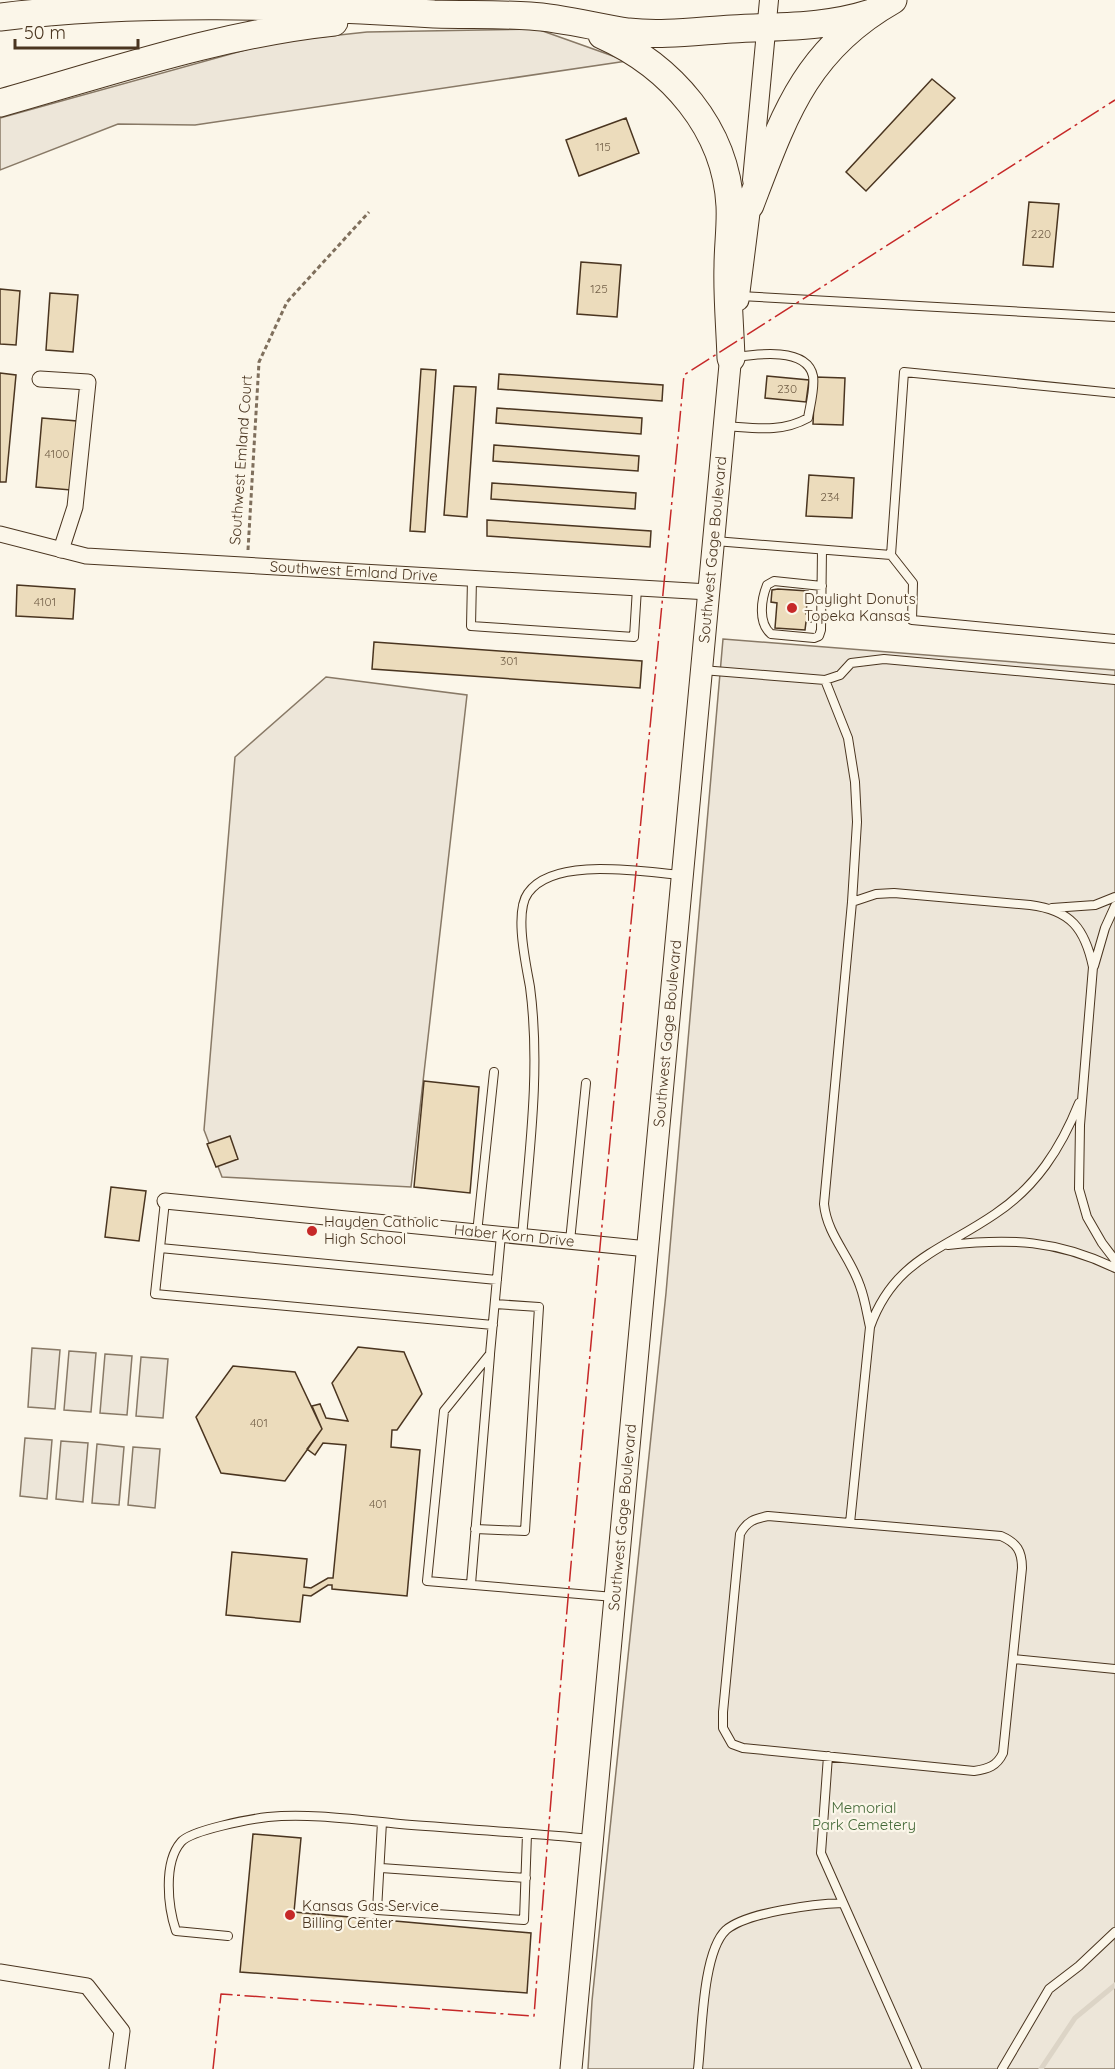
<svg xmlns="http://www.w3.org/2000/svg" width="1115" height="2069" viewBox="0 0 1115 2069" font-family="Quicksand,sans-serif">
	<rect width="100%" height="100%" fill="#fbf6e9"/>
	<!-- green -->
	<path fill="#ede6d9" stroke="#887966" stroke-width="1.5" d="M 537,29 L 627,61 L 195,125 L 118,124 L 0,170 L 0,118 L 274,42 L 367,32 Z
		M 723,639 L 1115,670 L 1115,2069 L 588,2069 L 592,2001 L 666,1293 Z
		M 326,677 L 467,695 L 411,1187 L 222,1177 L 204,1130 L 235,757 Z
		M 32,1348 L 60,1350 L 55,1409 L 28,1407 Z
		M 69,1351 L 96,1353 L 91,1412 L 64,1410 Z
		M 105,1354 L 132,1356 L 127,1415 L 100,1413 Z
		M 141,1357 L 168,1359 L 163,1418 L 136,1416 Z
		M 25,1438 L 52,1440 L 47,1499 L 20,1496 Z
		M 61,1441 L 88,1443 L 83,1502 L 56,1499 Z
		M 97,1444 L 124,1447 L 119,1505 L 92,1503 Z
		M 133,1447 L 160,1449 L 155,1508 L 128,1505 Z"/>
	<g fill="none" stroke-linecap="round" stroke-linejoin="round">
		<!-- stream -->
		<path stroke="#dcd4c6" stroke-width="5" d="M 1041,2069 L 1075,2018 L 1115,1985"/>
	</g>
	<!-- building -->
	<path fill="#ecdcbc" stroke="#4a3520" stroke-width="1.5" d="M 932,79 L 955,98 L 866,191 L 846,172 Z
		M 626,118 L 639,153 L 579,176 L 566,140 Z
		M 1029,202 L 1059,204 L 1053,267 L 1023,265 Z
		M 581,262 L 621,265 L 617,317 L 577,314 Z
		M 0,289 L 20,291 L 16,345 L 0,344 Z
		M 50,293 L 78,295 L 73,352 L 46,350 Z
		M 421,369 L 436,370 L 425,532 L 410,531 Z
		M 0,373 L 16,375 L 6,482 L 0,482 Z
		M 499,374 L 663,385 L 662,401 L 498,389 Z
		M 767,376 L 809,380 L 806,402 L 765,398 Z
		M 815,377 L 845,378 L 843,425 L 813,424 Z
		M 454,386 L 476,387 L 467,517 L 444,515 Z
		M 497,408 L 642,418 L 641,434 L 496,423 Z
		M 42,418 L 77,421 L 71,490 L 36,487 Z
		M 494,445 L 639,456 L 638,471 L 493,461 Z
		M 809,475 L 854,478 L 852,518 L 806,516 Z
		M 492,483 L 636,493 L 635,509 L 491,499 Z
		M 487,520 L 651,531 L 650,547 L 487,536 Z
		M 17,585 L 75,589 L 73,619 L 16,616 Z
		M 778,589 L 808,591 L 806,614 L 811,614 L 811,622 L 806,622 L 805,630 L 775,628 L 777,603 L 771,602 L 772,590 Z
		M 374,642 L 642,661 L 640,688 L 372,669 Z
		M 424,1081 L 479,1087 L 470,1193 L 414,1187 Z
		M 230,1136 L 238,1159 L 216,1167 L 207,1144 Z
		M 111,1187 L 146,1191 L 139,1241 L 105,1237 Z
		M 358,1347 L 404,1352 L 422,1394 L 397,1430 L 392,1430 L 391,1447 L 420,1450 L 407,1596 L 332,1589 L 332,1585 L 328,1585 L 311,1596 L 303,1595 L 300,1622 L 226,1615 L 232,1552 L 307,1559 L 304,1587 L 311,1588 L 328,1578 L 333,1578 L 346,1445 L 323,1443 L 315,1455 L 307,1449 L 322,1429 L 312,1406 L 320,1404 L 326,1418 L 348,1421 L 332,1383 Z
		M 233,1366 L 295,1372 L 322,1429 L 285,1481 L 221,1473 L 196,1417 Z
		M 253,1834 L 301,1838 L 294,1912 L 531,1933 L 527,1993 L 240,1972 Z"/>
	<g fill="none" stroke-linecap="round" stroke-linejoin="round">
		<!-- service casing -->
		<g stroke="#4a3520" stroke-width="10">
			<path id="service" d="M 740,296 L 1115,317
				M 1115,393 L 904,372 L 891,555 L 913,583 L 912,620 L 1115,639
				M 726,426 C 755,428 781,433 808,418 C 810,406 815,388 813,376 C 807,347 757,354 736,357
				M 715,541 L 891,555
				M 472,579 L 471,626 L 634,637 L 637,588
				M 822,586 L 774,581 L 767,585 C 761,600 758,623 771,634 L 814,638 L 819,636 L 821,630 L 822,550
				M 702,670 L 825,680 L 848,738 L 855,782 L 857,822 L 852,902 L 824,1204 C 827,1235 850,1256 860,1286 C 865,1299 867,1314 870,1327
				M 825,680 L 840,675 L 851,663 L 884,659 L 1115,680
				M 852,902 L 876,894 L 894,893 L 1030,905 C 1071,910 1085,929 1093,967 L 1080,1125 L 1079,1189 L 1087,1217 L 1102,1243 L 1115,1260
				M 1052,908 L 1095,905 L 1115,897
				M 1094,966 L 1105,928 L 1115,906
				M 165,1201 L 155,1294 L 493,1325
				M 477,1233 L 494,1072
				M 501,1235 L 490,1354 L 444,1411 L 427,1581 L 614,1597
				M 522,1237 C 529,1154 541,1070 530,987 C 526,964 514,912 528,893 C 554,856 642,872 681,875
				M 570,1241 L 586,1083
				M 948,1245 C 1010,1238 1057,1240 1115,1268
				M 160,1248 L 497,1280
				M 768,1516 L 1001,1536 C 1017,1543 1022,1551 1022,1568 L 1003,1753 C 997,1766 988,1769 974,1771 L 743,1748 L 732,1744 L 723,1728 L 723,1712 L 740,1534 C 747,1521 754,1519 768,1516 Z
				M 850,1523 L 870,1327 C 894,1260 941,1251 995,1214 C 1036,1187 1061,1148 1079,1103
				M 475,1529 L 525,1531 L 539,1307 L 495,1304
				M 471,1584 L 490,1355
				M 1014,1659 L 1115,1669
				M 828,1756 L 821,1853 L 917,2069
				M 382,1822 L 377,1910 L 524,1920 L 527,1834
				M 381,1868 L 526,1878
				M 228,1936 L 176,1931 C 168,1907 163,1863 181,1842 C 191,1830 251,1819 268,1817 C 311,1813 357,1820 400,1824 C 464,1829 528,1833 591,1839
				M 698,2069 C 702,2036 702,1952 726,1930 C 747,1912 815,1904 843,1903
				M 1002,2069 L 1049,1989 L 1079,1966 L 1115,1932"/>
		</g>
		<!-- minor casing -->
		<g stroke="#4a3520" stroke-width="17">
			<g id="minor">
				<path d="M 40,379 L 88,382 L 75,507 L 61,550"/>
				<path id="s1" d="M 0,534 L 86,556 L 709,592"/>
				<path id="s2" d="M 165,1201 L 648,1249"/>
				<path d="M 0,1972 L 87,1986 L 122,2031 L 117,2069"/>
			</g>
		</g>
		<!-- tertiary casing -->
		<g stroke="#4a3520" stroke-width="20">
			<path id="tertiary" d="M 752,180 L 769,0"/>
		</g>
		<!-- secondary casing -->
		<g stroke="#4a3520" stroke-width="23">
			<g id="secondary">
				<path d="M 738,300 L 750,205"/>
				<path id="s3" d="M 571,2069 L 732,343"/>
			</g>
		</g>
		<!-- motorway casing -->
		<g stroke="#4a3520" stroke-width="29">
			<path id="motorway" d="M 0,17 C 143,0 291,5 434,14 C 466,15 498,14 530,16 C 563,18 595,27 628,32 C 662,36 698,31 732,29 C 779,26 825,28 871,13
				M 602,35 C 671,66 726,128 730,206 C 731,226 728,246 728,266 C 727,296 730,327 731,358
				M 0,103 C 110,72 220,34 334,22
				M 750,205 C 784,116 805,50 893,0"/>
		</g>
		<!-- path -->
		<path stroke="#7f6f5c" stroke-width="3" stroke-dasharray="4.5 3" stroke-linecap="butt" d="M 248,550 L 259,362 L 287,302 L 369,212"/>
		<!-- service -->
		<use href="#service" stroke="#fbf6e9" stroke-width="8"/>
		<!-- minor -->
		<use href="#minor" stroke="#fbf6e9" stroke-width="15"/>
		<!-- tertiary -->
		<use href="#tertiary" stroke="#fbf6e9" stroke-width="18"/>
		<!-- secondary -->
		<use href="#secondary" stroke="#fbf6e9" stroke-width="21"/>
		<!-- motorway -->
		<use href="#motorway" stroke="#fbf6e9" stroke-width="27"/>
		<!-- power -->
		<path stroke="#c62828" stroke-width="1.5" stroke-dasharray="21 4.5 3 4.5" stroke-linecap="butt" d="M 213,2069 L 221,1994 L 534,2016 C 575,1468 632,922 684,375 L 1115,100"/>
	</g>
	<!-- markers -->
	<g fill="#c62828" stroke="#fbf6e9" stroke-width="2">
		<circle cx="792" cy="608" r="6"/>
		<circle cx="312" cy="1231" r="6"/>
		<circle cx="290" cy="1915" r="6"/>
	</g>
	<g text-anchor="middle" stroke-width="4.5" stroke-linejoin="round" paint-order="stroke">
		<!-- number labels -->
		<g font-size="12" fill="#725f47">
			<text x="603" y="151">115</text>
			<text x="1041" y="238">220</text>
			<text x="599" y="293">125</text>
			<text x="787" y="393">230</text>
			<text x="57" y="458">4100</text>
			<text x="830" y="501">234</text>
			<text x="45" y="606">4101</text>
			<text x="509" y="665">301</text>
			<text x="259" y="1427">401</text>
			<text x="378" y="1508">401</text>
		</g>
		<!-- street labels -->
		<g font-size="15" fill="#4a3520" stroke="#fbf6e9">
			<text transform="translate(241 460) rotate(-86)" y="5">Southwest Emland Court</text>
			<text dy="5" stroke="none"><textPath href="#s3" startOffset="1526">Southwest Gage Boulevard</textPath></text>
			<text dy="5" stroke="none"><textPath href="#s1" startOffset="357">Southwest Emland Drive</textPath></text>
			<text dy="5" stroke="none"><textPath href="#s3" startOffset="1040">Southwest Gage Boulevard</textPath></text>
			<text dy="5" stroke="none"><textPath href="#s2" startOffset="351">Haber Korn Drive</textPath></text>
			<text dy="5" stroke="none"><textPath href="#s3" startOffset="554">Southwest Gage Boulevard</textPath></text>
		</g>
		<!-- poi labels -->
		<g font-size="15" fill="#4a3520" stroke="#fbf6e9" text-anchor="start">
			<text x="804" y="604">Daylight Donuts<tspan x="804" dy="17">Topeka Kansas</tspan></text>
			<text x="324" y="1227">Hayden Catholic<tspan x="324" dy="17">High School</tspan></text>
			<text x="302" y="1911">Kansas Gas Service<tspan x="302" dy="17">Billing Center</tspan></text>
		</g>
		<!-- park labels -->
		<g font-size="15" fill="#436837" stroke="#fbf6e9">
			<text x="864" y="1813">Memorial<tspan x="864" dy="17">Park Cemetery</tspan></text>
		</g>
	</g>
	<!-- scale -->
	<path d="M15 39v9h123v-9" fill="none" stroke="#4a3520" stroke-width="3"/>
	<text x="24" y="39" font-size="18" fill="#4a3520" stroke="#fbf6e9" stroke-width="4.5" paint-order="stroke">50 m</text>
</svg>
